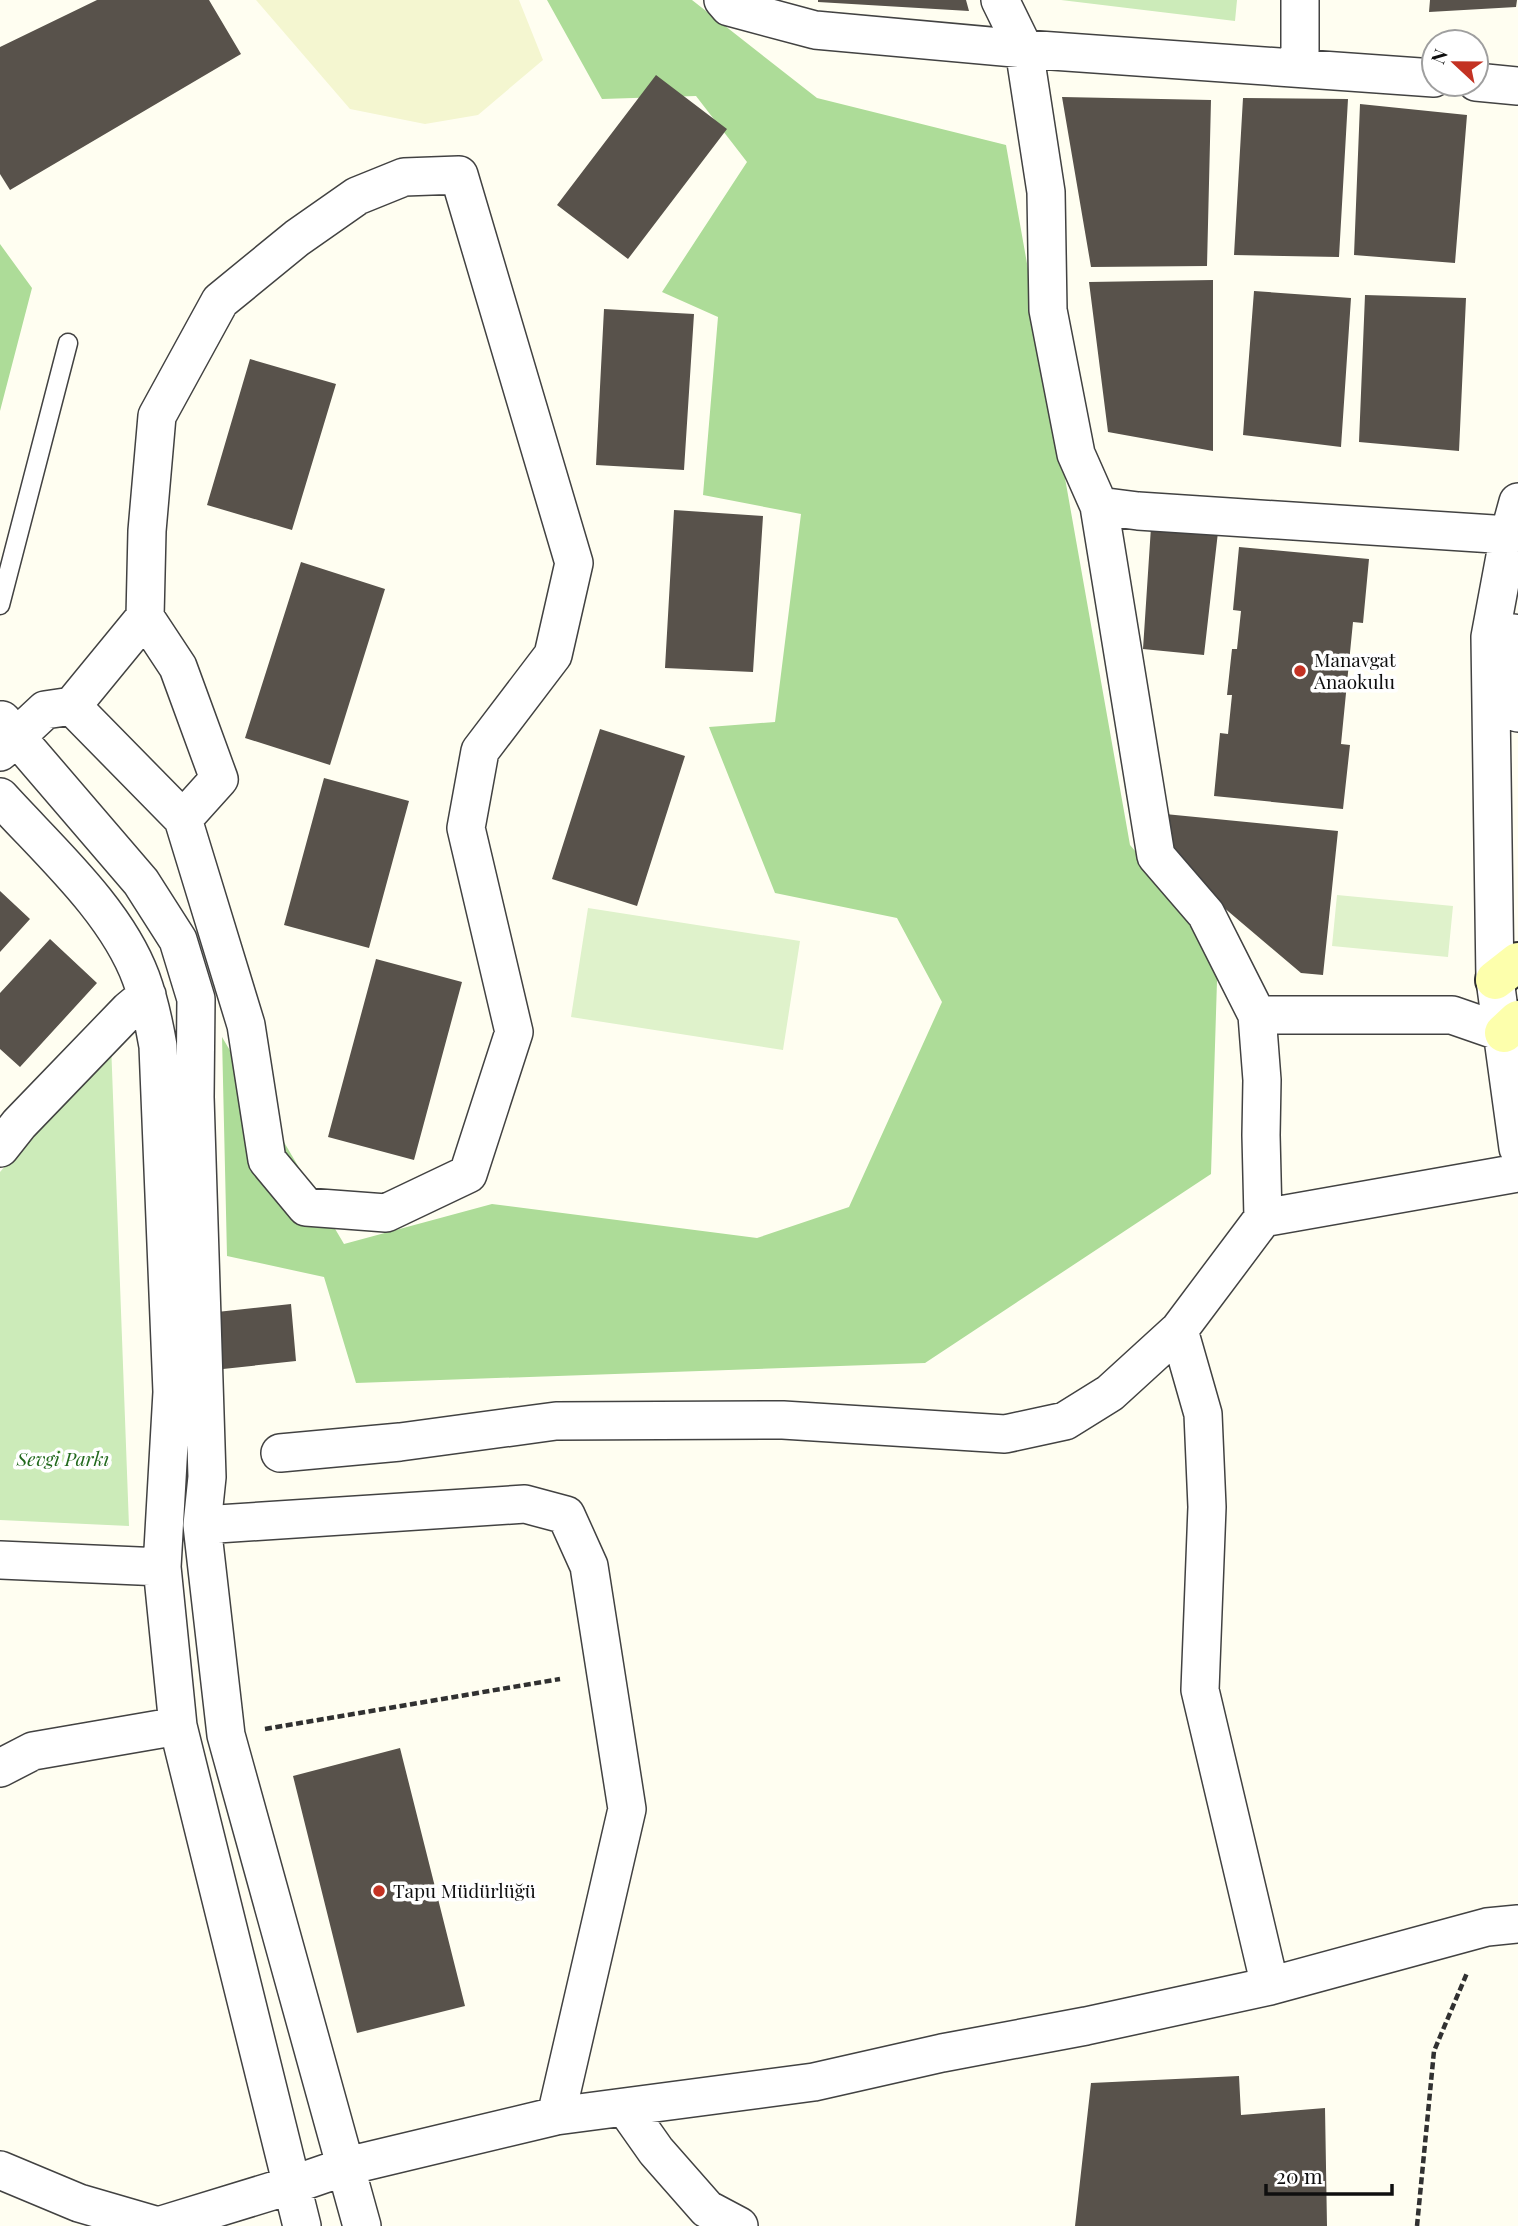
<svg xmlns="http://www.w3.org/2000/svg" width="1518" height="2226" viewBox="0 0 1518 2226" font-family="'Playfair Display',serif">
	<rect width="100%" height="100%" fill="#fffef1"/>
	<!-- farmland -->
	<path fill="#f4f6d0" d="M 256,0 L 519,0 L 543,60 L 478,115 L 425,124 L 350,109 Z"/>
	<!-- green -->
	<path fill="#ccebb9" d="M 1061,0 L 1237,0 L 1235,21 Z
		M 111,1043 L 129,1526 L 0,1520 L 0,1172 Z"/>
	<!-- forest -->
	<path fill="#addc98" d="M 547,0 L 692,0 L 817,98 L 1006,145 L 1130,845 L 1218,949 L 1211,1174 L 925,1363 L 356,1383 L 324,1277 L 227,1256 L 222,1037 L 344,1244 L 492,1204 L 757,1238 L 849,1207 L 942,1002 L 897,918 L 775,893 L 709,727 L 775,722 L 801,514 L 703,495 L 718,317 L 662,292 L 747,162 L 696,96 L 602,99 Z
		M 0,244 L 32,288 L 0,411 Z"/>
	<!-- pitch -->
	<path fill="#dff2cb" d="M 1337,895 L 1453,906 L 1448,957 L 1332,946 Z
		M 588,908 L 800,941 L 783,1050 L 571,1017 Z"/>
	<!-- building -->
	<path fill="#58524b" d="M 97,0 L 209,0 L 241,54 L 10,190 L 0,174 L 0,47 Z
		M 818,0 L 966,0 L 969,11 L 818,2 Z
		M 1430,0 L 1517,0 L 1516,7 L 1429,12 Z
		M 656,75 L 727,129 L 628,259 L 557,205 Z
		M 1062,97 L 1211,100 L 1207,266 L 1091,267 Z
		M 1243,98 L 1348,99 L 1339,257 L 1234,255 Z
		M 1360,104 L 1467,115 L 1455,263 L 1354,255 Z
		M 1213,280 L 1213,451 L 1108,432 L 1089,282 Z
		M 1254,291 L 1351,298 L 1341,447 L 1243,435 Z
		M 1365,295 L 1466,298 L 1459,451 L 1359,442 Z
		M 604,309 L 694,314 L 684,470 L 596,465 Z
		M 250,359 L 336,384 L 292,530 L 207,505 Z
		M 674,510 L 763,516 L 753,672 L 665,668 Z
		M 1151,527 L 1218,532 L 1204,655 L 1143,649 Z
		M 1239,547 L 1369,559 L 1363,623 L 1353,622 L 1341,744 L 1350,745 L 1343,809 L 1214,796 L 1220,733 L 1228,734 L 1232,695 L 1227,695 L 1232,649 L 1237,649 L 1241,611 L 1233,610 Z
		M 301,562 L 385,589 L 330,765 L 245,738 Z
		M 600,729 L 685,756 L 637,906 L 552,879 Z
		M 324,778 L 409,801 L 369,948 L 284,925 Z
		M 1165,814 L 1338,831 L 1323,975 L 1301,973 L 1176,867 Z
		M 0,891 L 30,919 L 0,952 Z
		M 50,939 L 97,983 L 20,1067 L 0,1049 L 0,993 Z
		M 376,959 L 462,982 L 414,1160 L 328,1137 Z
		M 291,1304 L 296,1361 L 223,1369 L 217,1312 Z
		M 400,1748 L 465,2006 L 357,2033 L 293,1776 Z
		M 1239,2076 L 1241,2115 L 1325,2108 L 1327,2226 L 1075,2226 L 1091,2083 Z"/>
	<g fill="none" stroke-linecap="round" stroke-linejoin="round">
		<!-- lane casing -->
		<g stroke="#424242" stroke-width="21">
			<path id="lane" d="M 0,605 L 68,343"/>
		</g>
		<!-- street casing -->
		<g stroke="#424242" stroke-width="40">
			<path id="street" d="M 723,0 L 729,7 L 815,30 L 1024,49 L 1434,78
				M 1000,0 L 1024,49 L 1046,192 L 1048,310 L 1076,454 L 1099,506 L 1138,511 L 1509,535
				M 1300,0 L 1300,67
				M 1476,82 L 1518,86
				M 1518,502 L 1509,535 L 1490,637 L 1495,980 L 1518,1148
				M 1099,506 L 1156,856 L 1206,914 L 1257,1015
				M 145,617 L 178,667 L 219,779 L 183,819
				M 1514,633 L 1518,713
				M 2,720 L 141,882 L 178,940 L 196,999 L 195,1097 L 207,1477 L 202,1525 L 226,1735 L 362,2226
				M 0,752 L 45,710 L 72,706 L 145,617 L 147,531 L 157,416 L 220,301 L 297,238 L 357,196 L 404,177 L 459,175 L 574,563 L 553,655 L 480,751 L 466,828 L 514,1032 L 468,1174 L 386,1213 L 306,1207 L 267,1160 L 246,1025 L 183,819 L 72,706
				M 0,797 C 48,850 116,910 141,978 C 149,1000 154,1023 158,1046 L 172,1392 L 162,1567 L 178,1726 L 302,2226
				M 0,1148 L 19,1124 L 129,1010 L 147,995
				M 1263,1218 L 1261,1135 L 1262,1080 L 1257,1015 L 1452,1015 L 1504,1033
				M 1179,1330 L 1203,1414 L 1207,1507 L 1200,1690 L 1270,1986
				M 280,1453 L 400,1442 L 556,1421 L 783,1420 L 1005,1434 L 1065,1421 L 1110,1393 L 1179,1330 L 1263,1218 L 1518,1173
				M 0,1560 L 162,1567
				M 0,1768 L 33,1751 L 178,1726
				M 625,2107 L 656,2151 L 707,2209 L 739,2226
				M 556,2116 L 814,2082 L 942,2053 L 1086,2026 L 1270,1986 L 1487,1927 L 1518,1924
				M 0,2170 L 79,2203 L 158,2226 L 292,2185 L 347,2166 L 556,2116 L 627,1809 L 589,1566 L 566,1515 L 525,1504 L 202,1525"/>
		</g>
		<!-- secondary casing -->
		<g stroke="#313131" stroke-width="42">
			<path id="secondary" d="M 1495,980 L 1518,962
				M 1504,1033 L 1518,1020"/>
		</g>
		<!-- path -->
		<path stroke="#313131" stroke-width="4.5" stroke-dasharray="7 3.5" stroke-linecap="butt" d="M 265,1729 L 560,1679
			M 1417,2226 L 1434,2051 L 1467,1973"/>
		<!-- lane -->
		<use href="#lane" stroke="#fff" stroke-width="18"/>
		<!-- street -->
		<use href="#street" stroke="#fff" stroke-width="37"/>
		<!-- secondary -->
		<use href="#secondary" stroke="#fdffac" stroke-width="38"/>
	</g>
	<!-- markers -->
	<g fill="#c33223" stroke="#fff" stroke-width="2.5">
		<circle cx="1300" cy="671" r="7"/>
		<circle cx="379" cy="1891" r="7"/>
	</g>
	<g text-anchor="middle" stroke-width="7" stroke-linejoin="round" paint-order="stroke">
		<!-- poi labels -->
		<g font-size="19" fill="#0f0f0f" stroke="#fff" text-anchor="start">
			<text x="1314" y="667">Manavgat<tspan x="1314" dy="22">Anaokulu</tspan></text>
			<text x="393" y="1898">Tapu Müdürlüğü</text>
		</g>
		<!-- park labels -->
		<g font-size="19" font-style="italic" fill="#22691d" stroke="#fff">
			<text x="63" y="1466">Sevgi Parkı</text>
		</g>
	</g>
	<!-- north arrow -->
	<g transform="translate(1455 63) rotate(292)"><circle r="33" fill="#ffffff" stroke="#9f9f9f" stroke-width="2"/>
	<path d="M0-5L12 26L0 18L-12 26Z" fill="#c33223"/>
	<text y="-10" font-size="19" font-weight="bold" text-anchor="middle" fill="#0f0f0f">N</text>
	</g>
	<!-- scale -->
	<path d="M1266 2184v10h126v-10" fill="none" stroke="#0f0f0f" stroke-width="3.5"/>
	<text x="1276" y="2184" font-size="21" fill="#0f0f0f" stroke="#ffffff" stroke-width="5" paint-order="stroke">20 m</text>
</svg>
